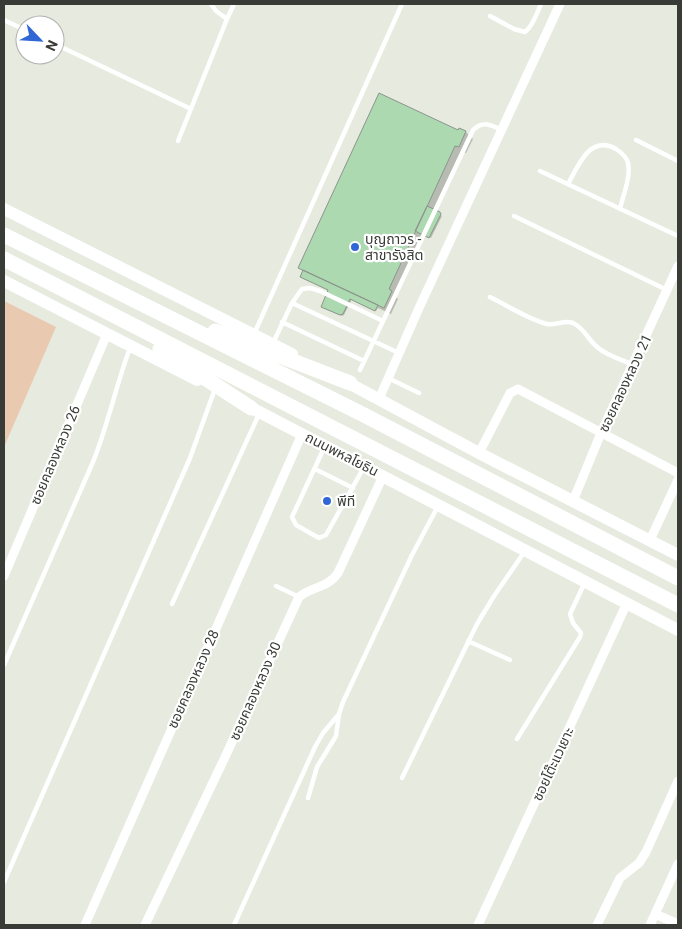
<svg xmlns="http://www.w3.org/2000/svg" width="682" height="929" viewBox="0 0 682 929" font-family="Roboto,'Noto Sans Thai',sans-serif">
	<rect width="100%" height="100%" fill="#e7eade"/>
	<!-- green -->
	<path fill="#e9c9af" d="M 4,301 L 56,327 L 4,447 Z"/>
	<!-- shadow -->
	<path fill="#0003" d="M 460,130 L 466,132 L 473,139 L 466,153 L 462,152 L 435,211 L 442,216 L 431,238 L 424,235 L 395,296 L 398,299 L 391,314 L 378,308 L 376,311 L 352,299 L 344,315 L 342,316 L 324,308 L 329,290 L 300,268 Z"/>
	<!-- building -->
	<path fill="#acd9b0" stroke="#8c958d" d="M 379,93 L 458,130 L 459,128 L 466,131 L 459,147 L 455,146 L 389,289 L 392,291 L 384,308 L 298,268 Z
		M 427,206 L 440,212 L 441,214 L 429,238 L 415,231 Z
		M 303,270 L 378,305 L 375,311 L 350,299 L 343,314 L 340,315 L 321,307 L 328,290 L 300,277 Z"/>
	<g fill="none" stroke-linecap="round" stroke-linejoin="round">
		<!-- service -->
		<path stroke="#fff" stroke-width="4.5" d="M 490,16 L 514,29 L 525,32 C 533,26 537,13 541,4
			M 227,19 L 234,4
			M 4,20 L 25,30
			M 55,44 L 191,109
			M 636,140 L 678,161
			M 178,141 L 227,19 L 216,11 L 211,4
			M 540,171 L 678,236
			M 568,184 C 578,166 590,134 616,149 C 622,153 627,157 628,163 C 631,177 623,195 620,209
			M 514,216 L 667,290
			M 490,297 C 508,306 528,319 547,324 C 556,326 565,319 573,323 C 584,328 587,338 595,345 C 604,355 621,359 633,365
			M 292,303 L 399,353
			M 282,322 L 364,361
			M 254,334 L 402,4
			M 273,343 L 292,303 L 302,289 L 310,288 L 320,291 L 383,321
			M 360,370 L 473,130 C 484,120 490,125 502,130
			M 388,378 L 419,393
			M 324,448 L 292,517 L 296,525 L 319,538 L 326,535 L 364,467
			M 315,469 L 353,488
			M 276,586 L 299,597
			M 172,604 L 259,414
			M 468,641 L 510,660
			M 4,665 L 93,462 C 108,425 116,385 130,348
			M 517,739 L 580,637 L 581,633 L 573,623 L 570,614 L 585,582
			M 402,778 L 477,624 L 494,596 L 525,551
			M 308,798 L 317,767 L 336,736 L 339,714 L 343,702 L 412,555 L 438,506
			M 4,882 L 190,458 L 215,389
			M 234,925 L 315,747 L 323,733 L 339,714"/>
		<!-- minor -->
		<path stroke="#fff" stroke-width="9" d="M 379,399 L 419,308 L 560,4
			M 479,453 L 510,393 L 518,389 L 678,473
			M 573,501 L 601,433 L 678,266
			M 650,540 L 678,480
			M 4,576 L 107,334
			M 655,914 L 678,924
			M 85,925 L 302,434
			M 145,925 L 226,755 L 299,597 C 312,586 327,589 338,573 L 383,476
			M 478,925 L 627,603
			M 597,925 L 620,878 L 639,863 L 646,852 L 678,781
			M 650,925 L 678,864"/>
		<!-- secondary -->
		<path stroke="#fff" stroke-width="12" d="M 4,209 L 292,354
			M 4,281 L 197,380
			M 341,379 L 479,453 L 678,555
			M 244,404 L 678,630"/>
		<!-- trunk -->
		<path stroke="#fff" stroke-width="15" d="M 4,235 L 364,415 L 678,578
			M 4,259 L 678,605
			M 215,331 L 350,383
			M 160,349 L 251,408"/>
	</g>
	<!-- markers -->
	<g fill="#3167d5" stroke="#fff" stroke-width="2">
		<circle cx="355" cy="247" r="5"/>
		<circle cx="327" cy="501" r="5"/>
	</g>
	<g text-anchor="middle" stroke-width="4.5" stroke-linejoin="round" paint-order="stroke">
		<!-- poi labels -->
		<g font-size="14" fill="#393b36" stroke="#fff" text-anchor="start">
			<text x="365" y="244">บุญถาวร -<tspan x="365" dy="16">สาขารังสิต</tspan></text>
			<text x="337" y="506">พีที</text>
		</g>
		<!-- street labels -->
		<g font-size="14" fill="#393b36" stroke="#fff">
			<text transform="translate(625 383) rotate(-65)" y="5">ซอยคลองหลวง 21</text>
			<text transform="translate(342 454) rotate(27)" y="5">ถนนพหลโยธิน</text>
			<text transform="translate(55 455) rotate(-67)" y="5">ซอยคลองหลวง 26</text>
			<text transform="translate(193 679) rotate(-66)" y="5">ซอยคลองหลวง 28</text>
			<text transform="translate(255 691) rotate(-66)" y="5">ซอยคลองหลวง 30</text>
			<text transform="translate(553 764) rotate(-65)" y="5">ซอยโต๊ะแวเยาะ</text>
		</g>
	</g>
	<!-- border -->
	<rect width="682" height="929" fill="none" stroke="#393b36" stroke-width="10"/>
	<!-- north arrow -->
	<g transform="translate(40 40) rotate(115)"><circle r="24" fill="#ffffff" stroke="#b0b1af"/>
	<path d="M0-4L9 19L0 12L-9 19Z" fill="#3167d5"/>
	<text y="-8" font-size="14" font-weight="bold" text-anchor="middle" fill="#393b36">N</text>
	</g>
</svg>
